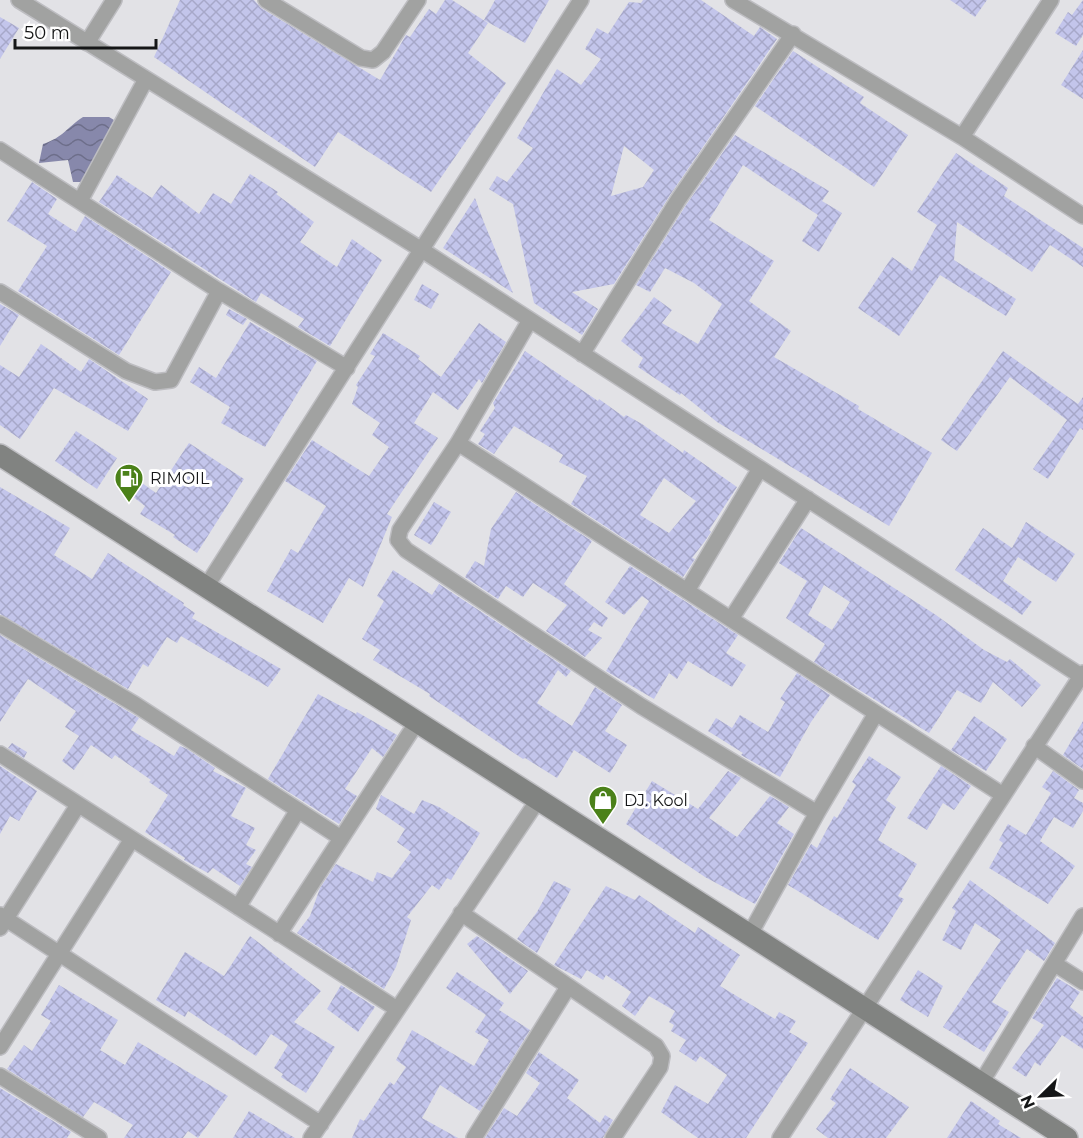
<svg xmlns="http://www.w3.org/2000/svg" width="1083" height="1138" viewBox="0 0 1083 1138" font-family="Montserrat,sans-serif">
	<defs>
		<pattern id="water-waves" width="16" height="10" patternUnits="userSpaceOnUse" patternTransform="scale(1.5)"><rect width="16" height="10" fill="#8788ab"/><path d="M0 5q4-4 8 0t8 0" fill="none" stroke="#6d6e8a"/></pattern>
		<pattern id="building-cross-hatch" width="8" height="8" patternUnits="userSpaceOnUse" patternTransform="scale(1.5)"><rect width="8" height="8" fill="#c3c5eb"/><path d="M0 0l8 8M0 8l8-8" fill="none" stroke="#a7a8c9"/></pattern>
	</defs>
	<rect width="100%" height="100%" fill="#e2e2e6"/>
	<!-- water -->
	<path fill="url(#water-waves)" d="M 83,117 L 109,117 L 114,120 L 84,182 L 73,182 L 68,160 L 39,163 L 43,144 C 64,137 66,128 83,117 Z"/>
	<!-- building -->
	<path fill="url(#building-cross-hatch)" fill-rule="evenodd" d="M 180,0 L 254,0 L 261,8 L 380,80 L 406,35 L 410,37 L 429,9 L 436,14 L 445,0 L 452,0 L 488,23 L 468,53 L 506,83 L 431,192 L 338,132 L 315,167 L 154,57 Z
		M 495,0 L 549,0 L 525,43 L 484,20 Z
		M 643,0 L 701,0 L 754,36 L 760,27 L 777,39 L 670,195 L 614,284 L 572,292 L 598,309 L 582,335 L 534,303 L 513,204 L 489,189 L 497,176 L 507,182 L 533,148 L 517,138 L 557,69 L 581,85 L 601,59 L 585,49 L 597,28 L 608,34 L 629,2 L 641,3 ZM 624,146 L 654,170 L 643,187 L 611,196 Z
		M 950,0 L 987,0 L 975,17 Z
		M 1083,0 L 1083,35 L 1076,46 L 1055,33 L 1068,12 L 1072,15 Z
		M 0,17 L 19,28 L 0,59 Z
		M 1083,50 L 1083,99 L 1061,85 Z
		M 793,51 L 864,97 L 860,103 L 908,135 L 874,187 L 755,106 Z
		M 735,135 L 829,191 L 822,201 L 842,213 L 819,252 L 802,241 L 818,215 L 743,165 L 709,220 L 774,261 L 749,301 L 791,331 L 774,357 L 859,406 L 858,409 L 932,453 L 889,526 L 717,422 L 681,393 L 680,395 L 638,367 L 643,358 L 621,341 L 654,297 L 672,310 L 662,323 L 698,344 L 722,304 L 694,283 L 665,268 L 650,292 L 636,285 L 686,205 Z
		M 956,153 L 1008,188 L 1004,196 L 1083,248 L 1083,267 L 1050,245 L 1032,272 L 957,222 L 954,260 L 1016,299 L 1006,316 L 940,275 L 899,336 L 858,308 L 892,257 L 912,271 L 937,225 L 917,212 Z
		M 250,174 L 278,192 L 276,194 L 314,222 L 300,242 L 337,267 L 352,239 L 382,260 L 330,346 L 298,327 L 304,319 L 261,293 L 256,302 L 99,202 L 117,175 L 152,198 L 161,185 L 199,214 L 213,193 L 231,204 Z
		M 32,182 L 57,199 L 48,214 L 76,232 L 85,216 L 171,272 L 119,355 L 18,291 L 47,246 L 7,221 Z
		M 475,198 L 483,220 L 513,293 L 443,248 Z
		M 422,284 L 439,294 L 431,309 L 414,300 Z
		M 0,304 L 19,315 L 0,346 Z
		M 229,309 L 247,319 L 243,325 L 226,315 Z
		M 250,322 L 317,361 L 265,447 L 221,423 L 230,407 L 190,382 L 199,367 L 216,378 Z
		M 479,323 L 506,342 L 482,383 L 479,379 L 458,410 L 433,392 L 414,423 L 438,438 L 387,514 L 392,517 L 363,587 L 349,578 L 323,623 L 267,591 L 291,549 L 298,553 L 326,506 L 285,481 L 312,440 L 369,476 L 389,447 L 372,435 L 380,423 L 352,404 L 358,387 L 356,385 L 375,356 L 370,354 L 383,333 L 420,356 L 418,359 L 441,377 Z
		M 41,344 L 81,372 L 89,359 L 148,399 L 128,431 L 54,388 L 20,439 L 0,425 L 0,365 L 19,377 Z
		M 525,351 L 598,401 L 599,399 L 624,417 L 626,415 L 642,424 L 683,453 L 684,450 L 737,487 L 709,530 L 711,532 L 705,541 L 692,558 L 695,559 L 683,577 L 571,504 L 587,476 L 559,462 L 563,455 L 514,426 L 494,454 L 478,444 L 485,434 L 480,431 L 495,408 L 493,403 ZM 664,478 L 696,501 L 669,533 L 640,515 Z
		M 1003,351 L 1078,404 L 1083,397 L 1083,430 L 1080,428 L 1048,479 L 1033,469 L 1067,420 L 1010,377 L 957,451 L 941,440 Z
		M 76,431 L 117,458 L 97,489 L 55,461 Z
		M 189,443 L 244,479 L 197,553 L 173,537 L 175,535 L 140,514 L 145,506 L 132,496 L 142,483 L 156,493 Z
		M 0,487 L 70,528 L 54,555 L 92,579 L 108,553 L 184,603 L 183,605 L 195,613 L 192,618 L 281,669 L 268,687 L 181,636 L 177,643 L 167,637 L 148,667 L 143,664 L 128,689 L 0,614 Z
		M 516,492 L 592,541 L 564,584 L 608,618 L 602,627 L 594,622 L 588,630 L 602,638 L 585,657 L 546,631 L 567,605 L 533,583 L 523,597 L 506,586 L 498,599 L 465,577 L 475,561 L 484,566 L 491,529 Z
		M 434,502 L 451,512 L 431,545 L 414,535 Z
		M 1026,522 L 1075,554 L 1056,582 L 1018,557 L 1003,581 L 1032,602 L 1022,615 L 955,570 L 983,528 L 1012,548 Z
		M 801,528 L 936,615 L 984,650 L 1007,662 L 1010,659 L 1041,685 L 1022,707 L 993,682 L 981,703 L 957,690 L 929,733 L 814,662 L 825,644 L 786,618 L 807,581 L 779,563 ZM 824,585 L 850,602 L 832,630 L 808,615 Z
		M 630,566 L 738,635 L 726,653 L 746,665 L 732,687 L 688,661 L 677,679 L 669,673 L 654,699 L 606,671 L 649,601 L 642,596 L 624,615 L 605,602 Z
		M 393,570 L 432,595 L 439,584 L 571,671 L 566,677 L 558,670 L 537,703 L 572,726 L 595,687 L 622,705 L 605,731 L 627,745 L 610,773 L 574,750 L 557,778 L 525,758 L 523,759 L 429,696 L 430,694 L 373,660 L 380,650 L 362,639 L 384,601 L 377,596 Z
		M 0,635 L 139,718 L 131,730 L 174,756 L 180,746 L 187,749 L 215,768 L 213,771 L 246,788 L 231,816 L 255,828 L 246,845 L 256,850 L 246,864 L 252,867 L 240,886 L 213,868 L 208,873 L 184,860 L 185,858 L 145,832 L 168,795 L 149,782 L 151,780 L 115,755 L 112,759 L 91,745 L 74,770 L 62,761 L 79,736 L 65,727 L 76,711 L 28,679 L 0,722 Z
		M 797,673 L 830,695 L 811,722 L 780,777 L 741,755 L 743,753 L 708,731 L 716,718 L 732,728 L 740,715 L 768,732 L 785,702 L 780,699 Z
		M 318,694 L 356,714 L 357,712 L 397,735 L 383,757 L 372,748 L 345,789 L 357,796 L 339,824 L 268,779 Z
		M 974,716 L 1007,739 L 986,771 L 951,750 Z
		M 1083,721 L 1083,769 L 1063,755 Z
		M 12,743 L 27,752 L 24,758 L 8,748 Z
		M 869,756 L 901,777 L 886,800 L 896,807 L 878,840 L 917,864 L 898,896 L 904,899 L 878,940 L 788,885 L 811,844 L 817,848 L 834,816 L 837,818 L 856,785 L 852,782 Z
		M 0,766 L 37,791 L 19,821 L 10,816 L 0,834 Z
		M 941,766 L 971,786 L 954,810 L 943,803 L 927,830 L 907,818 Z
		M 728,771 L 741,778 L 709,818 L 737,837 L 770,796 L 789,807 L 777,823 L 794,834 L 755,904 L 705,877 L 626,824 L 652,781 L 698,809 Z
		M 1053,771 L 1079,790 L 1074,798 L 1083,803 L 1083,811 L 1073,828 L 1054,817 L 1040,841 L 1075,866 L 1048,904 L 989,868 L 1003,843 L 999,840 L 1008,824 L 1026,835 L 1051,793 L 1042,787 Z
		M 381,795 L 414,814 L 422,800 L 439,807 L 480,833 L 451,880 L 447,878 L 439,890 L 432,885 L 407,917 L 411,920 L 396,967 L 384,989 L 297,933 L 310,916 L 320,888 L 336,864 L 373,882 L 377,872 L 392,878 L 411,852 L 397,842 L 405,829 L 376,809 Z
		M 970,880 L 1055,943 L 1044,961 L 1027,949 L 992,1002 L 1009,1012 L 984,1052 L 943,1027 L 1001,940 L 975,923 L 961,950 L 942,940 L 956,911 L 952,908 Z
		M 554,881 L 571,889 L 537,953 L 517,939 L 537,912 Z
		M 606,886 L 635,900 L 639,895 L 695,933 L 698,927 L 740,955 L 720,986 L 775,1019 L 779,1012 L 796,1021 L 789,1032 L 808,1043 L 746,1138 L 698,1138 L 661,1112 L 675,1085 L 708,1104 L 727,1075 L 700,1056 L 696,1062 L 679,1051 L 686,1040 L 671,1031 L 674,1025 L 669,1022 L 675,1011 L 649,996 L 635,1016 L 622,1006 L 631,992 L 606,975 L 603,980 L 587,970 L 581,979 L 554,965 Z
		M 250,936 L 321,991 L 294,1022 L 335,1047 L 306,1093 L 281,1077 L 283,1074 L 274,1068 L 288,1045 L 271,1034 L 256,1056 L 188,1011 L 185,1017 L 156,1000 L 185,952 L 224,976 Z
		M 477,936 L 528,971 L 510,994 L 467,944 Z
		M 918,970 L 943,986 L 928,1017 L 900,1000 Z
		M 457,972 L 504,1003 L 499,1010 L 530,1030 L 480,1111 L 440,1085 L 422,1118 L 458,1138 L 352,1138 L 360,1119 L 364,1121 L 390,1082 L 394,1085 L 406,1067 L 396,1060 L 412,1030 L 474,1066 L 489,1040 L 475,1032 L 486,1015 L 446,988 Z
		M 1057,978 L 1080,992 L 1070,1007 L 1083,1017 L 1083,1049 L 1062,1035 L 1040,1066 L 1035,1062 L 1026,1077 L 1012,1068 L 1044,1025 L 1032,1018 Z
		M 59,985 L 118,1020 L 100,1050 L 125,1065 L 138,1042 L 228,1096 L 198,1138 L 188,1131 L 183,1138 L 124,1138 L 133,1125 L 94,1102 L 83,1117 L 7,1069 L 24,1045 L 32,1051 L 51,1021 L 41,1015 Z
		M 341,985 L 375,1007 L 358,1032 L 327,1009 Z
		M 539,1052 L 579,1080 L 567,1098 L 600,1123 L 605,1115 L 613,1120 L 603,1138 L 485,1138 L 504,1108 L 517,1116 L 540,1083 L 526,1073 Z
		M 850,1068 L 909,1107 L 886,1138 L 828,1138 L 816,1129 L 836,1103 L 830,1099 Z
		M 0,1088 L 71,1132 L 67,1138 L 0,1138 Z
		M 971,1101 L 1000,1121 L 998,1124 L 1021,1138 L 947,1138 Z
		M 249,1111 L 295,1138 L 233,1138 Z"/>
	<g fill="none" stroke-linecap="round" stroke-linejoin="round">
		<!-- street casing -->
		<g stroke="#bdbdc1" stroke-width="18">
			<path id="street" d="M 19,0 L 422,250 L 1081,676
				M 266,0 L 361,58 L 373,60 L 383,52 L 418,0
				M 733,0 L 962,137 L 1083,216
				M 87,43 L 114,0
				M 962,137 L 1051,0
				M 0,150 L 219,291 L 347,368
				M 80,201 L 146,79
				M 0,292 L 126,371 L 155,382 L 171,380 L 219,291
				M 530,320 L 458,443 L 400,530 L 398,540 L 406,550 L 641,706 L 817,813 L 875,715
				M 582,354 L 678,200 L 793,34
				M 458,443 L 1003,795
				M 206,587 L 581,0
				M 687,591 L 759,470
				M 731,619 L 808,499
				M 0,624 L 136,705 L 341,838
				M 1034,746 L 1083,781
				M 0,754 L 397,1009
				M 238,907 L 298,810
				M 461,913 L 656,1046 L 662,1056 L 660,1067 L 613,1138
				M 0,915 L 321,1124
				M 0,928 L 78,805
				M 279,934 L 417,722
				M 750,934 L 817,813
				M 1055,964 L 1083,982
				M 0,1047 L 132,839
				M 0,1076 L 99,1138
				M 981,1083 L 1083,916
				M 311,1138 L 538,800
				M 474,1138 L 568,987
				M 780,1138 L 1083,673"/>
		</g>
		<!-- secondary casing -->
		<g stroke="#bdbdc1" stroke-width="24">
			<path id="secondary" d="M 0,455 L 1067,1138"/>
		</g>
		<!-- street -->
		<use href="#street" stroke="#a1a2a1" stroke-width="15"/>
		<!-- secondary -->
		<use href="#secondary" stroke="#818381" stroke-width="21"/>
	</g>
	<!-- icons -->
	<defs>
		<g id="fuel-pin" transform="scale(1.5)"><path d="M0 17L-7.5 6A9.5 9.5 0 1 1 7.5 6Z" fill="#4b8119" stroke="#fff"/><path d="M-5.5-6h7V0h2V4h1.3V-2.5L3-4.5l.8-.8L6-3V5H2.5V1h-1V6h-7ZM-4.2-4.7v3.2H.2V-4.7Z" fill="#fff"/></g>
		<g id="shop-pin" transform="scale(1.5)"><path d="M0 17L-7.5 6A9.5 9.5 0 1 1 7.5 6Z" fill="#4b8119" stroke="#fff"/><path d="M-5-2.5h2.3a2.7 3.5 0 0 1 5.4 0H5L5.5 6h-11ZM-1.5-2.5h3a1.5 2.3 0 0 0-3 0Z" fill="#fff"/></g>
	</defs>
	<g fill-rule="evenodd">
		<use href="#fuel-pin" x="129" y="478"/>
		<use href="#shop-pin" x="603" y="800"/>
	</g>
	<g text-anchor="middle" stroke-width="6" stroke-linejoin="round" paint-order="stroke">
		<!-- poi labels -->
		<g font-size="16" fill="#151617" stroke="#fff" text-anchor="start">
			<text x="150" y="484">RIMOIL</text>
			<text x="624" y="806">DJ. Kool</text>
		</g>
	</g>
	<!-- north arrow -->
	<g transform="translate(1041 1096) rotate(246)" stroke="#ffffff" stroke-width="4.5" paint-order="stroke">
	<path d="M0-4.5L10 22L0 15L-10 22Z" fill="#151617"/>
	<text y="-9" font-size="16" font-weight="bold" text-anchor="middle" fill="#151617">N</text>
	</g>
	<!-- scale -->
	<path d="M15 39v9h141v-9" fill="none" stroke="#151617" stroke-width="3"/>
	<text x="24" y="39" font-size="18" fill="#151617" stroke="#ffffff" stroke-width="4.5" paint-order="stroke">50 m</text>
</svg>
